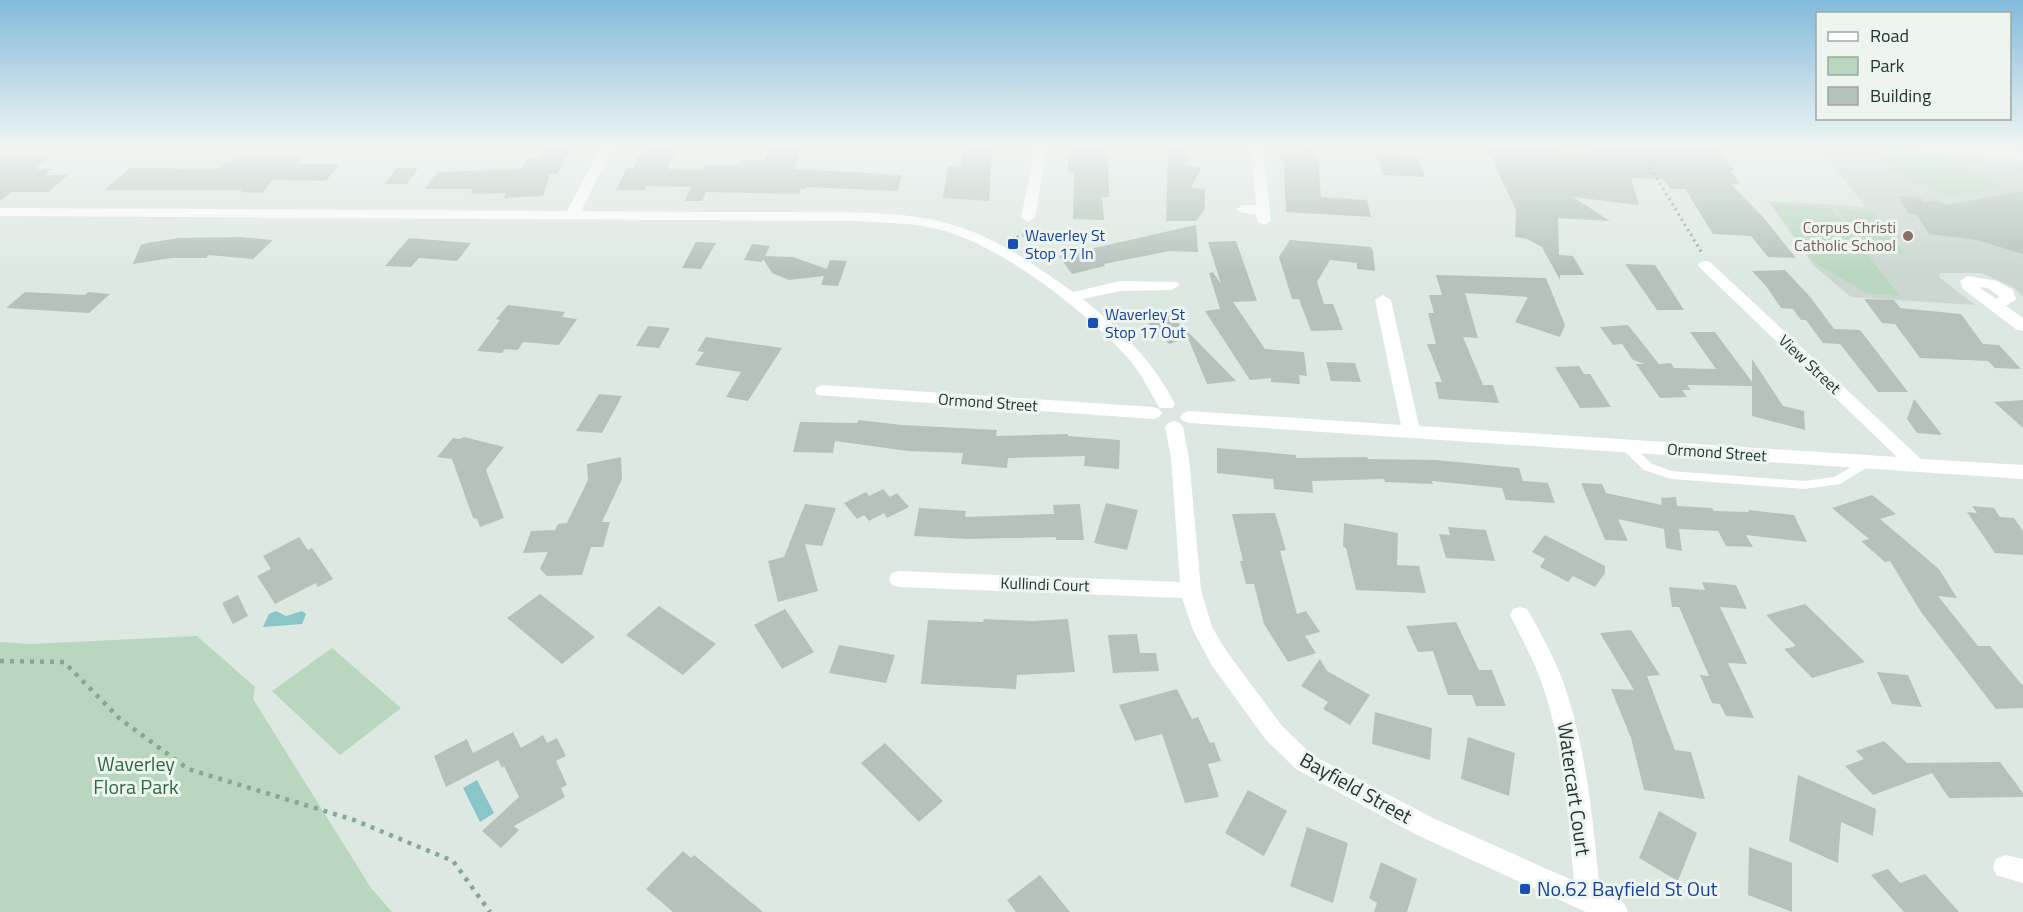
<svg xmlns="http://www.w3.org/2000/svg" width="2023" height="912" viewBox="0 0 2023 912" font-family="'Titillium Web',sans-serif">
	<rect width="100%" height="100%" fill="#dee8e2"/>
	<!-- built -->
	<path fill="#ccd7d1" d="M 1818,148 L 2023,163 L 2023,297 L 2013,287 L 1981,273 L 1940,273 L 1939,277 L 1975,305 L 1851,297 L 1814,266 L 1768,201 L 1866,207 Z"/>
	<!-- green -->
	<path fill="#b8d7be" d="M 1880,153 L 1960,162 L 1970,170 L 1986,173 L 2003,189 L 1950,197 L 1909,182 Z
		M 1772,205 L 1831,208 L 1900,296 L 1866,293 L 1814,262 Z
		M 1837,209 L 1873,212 L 1905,253 L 1868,250 Z
		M 197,636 L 255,687 L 253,699 L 371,888 L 392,912 L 0,912 L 0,642 L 30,644 Z
		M 332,648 L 401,708 L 340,755 L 272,691 Z"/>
	<!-- water -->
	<path fill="#8ac5c8" d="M 276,611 L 286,616 L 302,611 L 306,614 L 302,624 L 263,627 L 269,614 Z
		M 477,780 L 494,813 L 480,822 L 463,788 Z"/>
	<!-- building -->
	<path fill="#b4c2bb" d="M 545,147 L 572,147 L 557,174 L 550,174 L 543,196 L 504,198 L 506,193 L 471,194 L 473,189 L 425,189 L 437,172 L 521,169 L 528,158 L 538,158 Z
		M 644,147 L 677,147 L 668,169 L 702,170 L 704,165 L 739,165 L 741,160 L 764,161 L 770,147 L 801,147 L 795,169 L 902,175 L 898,191 L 806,187 L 805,189 L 801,189 L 799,194 L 706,192 L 702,201 L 685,201 L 691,187 L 646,186 L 645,190 L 616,190 L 627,168 L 633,168 Z
		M 963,147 L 992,147 L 989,201 L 943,198 L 948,166 L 961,166 Z
		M 1069,147 L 1108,147 L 1109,197 L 1102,197 L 1104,220 L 1073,219 L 1074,173 L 1068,172 Z
		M 1168,147 L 1186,147 L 1188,165 L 1201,168 L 1191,188 L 1205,189 L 1205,209 L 1196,221 L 1166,221 Z
		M 1486,147 L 1588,151 L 1587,147 L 1697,150 L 1695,147 L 1717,147 L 1735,171 L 1730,170 L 1740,184 L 1731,184 L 1763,217 L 1796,258 L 1768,257 L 1751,236 L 1713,234 L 1685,189 L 1671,189 L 1663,179 L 1631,178 L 1639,205 L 1573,197 L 1610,221 L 1558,218 L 1559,255 L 1573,256 L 1584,275 L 1560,275 L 1560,280 L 1542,247 L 1527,239 L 1515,237 L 1516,210 Z
		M 1312,149 L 1318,159 L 1321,197 L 1367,200 L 1371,217 L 1286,212 L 1284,163 L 1277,152 Z
		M 1376,154 L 1417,156 L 1425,177 L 1383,175 Z
		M 0,156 L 50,157 L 35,169 L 52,169 L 45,175 L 68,175 L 48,192 L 12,192 L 0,201 Z
		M 235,157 L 302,157 L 296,164 L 340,164 L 326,181 L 273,180 L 262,193 L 240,192 L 243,190 L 105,190 L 130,168 L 218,169 L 225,161 L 231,162 Z
		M 397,168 L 418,168 L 407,184 L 385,184 Z
		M 2023,191 L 2023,254 L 1977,240 L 1929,234 L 1917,215 L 1909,214 L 1898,196 L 1921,198 L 1923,202 L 1937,200 L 1947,205 Z
		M 1196,225 L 1198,252 L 1170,251 L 1104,264 L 1105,266 L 1072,274 L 1059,256 Z
		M 241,237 L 273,240 L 253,259 L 209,255 L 206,258 L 172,258 L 133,264 L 141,245 L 148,243 L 179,238 Z
		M 409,238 L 471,243 L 457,261 L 419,258 L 411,267 L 385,266 Z
		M 1290,240 L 1371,247 L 1373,251 L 1375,271 L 1357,269 L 1357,263 L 1330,260 L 1317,282 L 1324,304 L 1333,304 L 1343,330 L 1311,331 L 1299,299 L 1292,299 L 1279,257 Z
		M 1236,241 L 1257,301 L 1233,302 L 1265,349 L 1304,352 L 1307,376 L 1299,375 L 1300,384 L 1271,382 L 1271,378 L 1250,380 L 1205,311 L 1220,309 L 1209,273 L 1213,272 L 1221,284 L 1208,242 Z
		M 696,242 L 716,243 L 701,269 L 682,268 Z
		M 752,244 L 770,246 L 765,256 L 793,257 L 827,269 L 830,260 L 847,261 L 838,286 L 821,285 L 824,276 L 789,280 L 772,273 L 763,259 L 762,262 L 744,260 Z
		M 1625,264 L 1655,265 L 1684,310 L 1657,310 Z
		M 1785,270 L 1811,298 L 1834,329 L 1860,330 L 1908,392 L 1878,392 L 1840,344 L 1823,343 L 1806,320 L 1801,320 L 1793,309 L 1781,308 L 1766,286 L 1752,271 Z
		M 1436,275 L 1546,278 L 1565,325 L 1560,337 L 1515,322 L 1528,297 L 1465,293 L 1478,338 L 1463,337 L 1483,385 L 1493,385 L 1499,403 L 1439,399 L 1435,382 L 1442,382 L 1427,344 L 1436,344 L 1428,313 L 1434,313 L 1429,295 L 1442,295 Z
		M 25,292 L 85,295 L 88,292 L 110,294 L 89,313 L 6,308 Z
		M 1864,299 L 1894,300 L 1900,308 L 1961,314 L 1983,344 L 1999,345 L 2021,369 L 1995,368 L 1988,361 L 1920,358 L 1895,324 L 1882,323 Z
		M 508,305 L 565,312 L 562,317 L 577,319 L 559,345 L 523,342 L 518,350 L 505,349 L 502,353 L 477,351 L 500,320 L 496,319 Z
		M 1164,309 L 1192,336 L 1236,381 L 1207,384 L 1188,338 L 1169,344 L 1141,316 Z
		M 1628,325 L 1659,364 L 1671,363 L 1674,368 L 1716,369 L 1690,332 L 1715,332 L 1752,382 L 1752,359 L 1783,406 L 1804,411 L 1805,430 L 1752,416 L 1752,386 L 1687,385 L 1691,390 L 1682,390 L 1687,397 L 1660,398 L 1636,364 L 1645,364 L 1633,360 L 1622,344 L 1613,345 L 1600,327 Z
		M 648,326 L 670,328 L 659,348 L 636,346 Z
		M 706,337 L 782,348 L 748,401 L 726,397 L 741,372 L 695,365 L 704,352 L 697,351 Z
		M 1326,362 L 1355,363 L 1361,382 L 1331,381 Z
		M 1579,366 L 1584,374 L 1590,374 L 1611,407 L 1580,408 L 1555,367 Z
		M 599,394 L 622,396 L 602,433 L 576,431 Z
		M 1914,399 L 1942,435 L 1917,433 L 1907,419 Z
		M 2023,400 L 2023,428 L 1994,402 Z
		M 859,420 L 902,425 L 997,430 L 996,436 L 1068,434 L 1068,436 L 1120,440 L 1119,469 L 1084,466 L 1085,456 L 1008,458 L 1007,468 L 961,464 L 963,453 L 908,451 L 835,441 L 833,453 L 793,452 L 800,422 L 857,423 Z
		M 464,437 L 504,447 L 486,470 L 504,518 L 480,527 L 477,519 L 473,518 L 452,459 L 437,457 L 453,438 L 459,439 Z
		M 1217,448 L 1296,455 L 1296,458 L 1367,457 L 1368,459 L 1436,460 L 1519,468 L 1523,481 L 1548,483 L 1555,503 L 1506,500 L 1502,488 L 1432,481 L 1433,484 L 1385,482 L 1384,479 L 1312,481 L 1313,493 L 1274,489 L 1273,479 L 1217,473 Z
		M 621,457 L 622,479 L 602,522 L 610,522 L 603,547 L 591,547 L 582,575 L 547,576 L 540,569 L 548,552 L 523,553 L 531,531 L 555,530 L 558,524 L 567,523 L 588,480 L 587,464 Z
		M 1581,483 L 1602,484 L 1606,493 L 1662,505 L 1661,498 L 1676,497 L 1677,506 L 1712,508 L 1714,511 L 1749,512 L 1748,510 L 1794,515 L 1807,542 L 1746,535 L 1753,547 L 1726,546 L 1718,531 L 1679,529 L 1682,551 L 1666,548 L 1664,529 L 1618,519 L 1628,541 L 1605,540 Z
		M 883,489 L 890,497 L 897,493 L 909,507 L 887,518 L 884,513 L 869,521 L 864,515 L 857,519 L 844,503 L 866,492 L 869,496 Z
		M 1872,495 L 1896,514 L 1880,519 L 1939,569 L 1957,598 L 1938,596 L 1978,646 L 1990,646 L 2023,686 L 2023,708 L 1996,709 L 1921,612 L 1890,561 L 1885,562 L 1861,541 L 1869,539 L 1832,508 Z
		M 1106,503 L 1138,510 L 1127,550 L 1094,543 Z
		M 805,504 L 836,508 L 822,546 L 805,544 L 818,591 L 778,602 L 768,561 L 784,557 Z
		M 1080,504 L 1084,540 L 1056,540 L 1056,537 L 968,539 L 914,536 L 919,508 L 966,511 L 965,517 L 1054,514 L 1053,505 Z
		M 1972,506 L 1994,508 L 2000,517 L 2014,518 L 2023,531 L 2023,555 L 1995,553 L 1967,512 L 1977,513 Z
		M 1275,513 L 1286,550 L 1280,551 L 1297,614 L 1306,611 L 1320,632 L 1305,636 L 1316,653 L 1288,662 L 1264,624 L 1254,584 L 1246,584 L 1240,561 L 1243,561 L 1232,514 Z
		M 1344,523 L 1398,533 L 1397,565 L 1419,566 L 1426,593 L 1356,590 L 1346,548 L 1343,547 Z
		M 1448,527 L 1486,530 L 1495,561 L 1446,558 L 1439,534 L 1450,535 Z
		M 1545,535 L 1605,566 L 1605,573 L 1595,587 L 1573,576 L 1568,582 L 1540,567 L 1545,559 L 1532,552 Z
		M 299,537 L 308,550 L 312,548 L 333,579 L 318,587 L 316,583 L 306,588 L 275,604 L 257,576 L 271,569 L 263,556 Z
		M 1702,582 L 1736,585 L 1747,609 L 1720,607 L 1747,664 L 1728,663 L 1754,718 L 1726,716 L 1720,704 L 1712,703 L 1700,675 L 1709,676 L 1679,607 L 1672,607 L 1669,587 L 1705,590 Z
		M 540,594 L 595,637 L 562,664 L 507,618 Z
		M 238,595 L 248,616 L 233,624 L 222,603 Z
		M 1805,604 L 1865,662 L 1812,678 L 1784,649 L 1796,646 L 1766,615 Z
		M 659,606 L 716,644 L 683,675 L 626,635 Z
		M 785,609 L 814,652 L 782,669 L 754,625 Z
		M 984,619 L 1032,621 L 1068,619 L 1075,672 L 1017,675 L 1016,689 L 921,684 L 928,620 L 983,622 Z
		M 1456,622 L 1479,670 L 1492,670 L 1506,706 L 1476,706 L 1472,695 L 1448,695 L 1433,651 L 1418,652 L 1406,626 Z
		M 1631,630 L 1660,675 L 1647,676 L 1675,750 L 1691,752 L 1705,799 L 1644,790 L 1631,738 L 1611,689 L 1634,690 L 1600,633 Z
		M 1137,634 L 1140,653 L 1156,653 L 1159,671 L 1113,673 L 1108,635 Z
		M 839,645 L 895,655 L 886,683 L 829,673 Z
		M 1320,659 L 1327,671 L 1370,695 L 1350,725 L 1323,709 L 1328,702 L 1301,686 Z
		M 1877,672 L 1908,675 L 1922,707 L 1892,704 Z
		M 1177,689 L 1192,719 L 1198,717 L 1210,743 L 1214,742 L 1221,761 L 1208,764 L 1219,797 L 1185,803 L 1162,734 L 1135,741 L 1119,705 Z
		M 1375,712 L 1432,728 L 1430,760 L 1372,744 Z
		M 513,732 L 521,748 L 543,735 L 547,743 L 557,738 L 566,756 L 556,761 L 567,785 L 561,788 L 565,797 L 514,826 L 519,830 L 501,848 L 482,831 L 519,797 L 504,766 L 502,768 L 498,760 L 446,787 L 434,756 L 467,739 L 473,753 Z
		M 1468,737 L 1515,753 L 1509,796 L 1461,779 Z
		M 1884,741 L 1907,763 L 2000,762 L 2023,793 L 2023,797 L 1949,798 L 1932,773 L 1873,795 L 1845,766 L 1864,759 L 1856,751 Z
		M 885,743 L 943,801 L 919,822 L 861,763 Z
		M 1798,775 L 1876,809 L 1873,836 L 1841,822 L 1838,863 L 1789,841 Z
		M 1248,790 L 1287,811 L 1264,856 L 1225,833 Z
		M 1659,811 L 1697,833 L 1678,881 L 1639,858 Z
		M 1307,827 L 1348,843 L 1333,903 L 1290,886 Z
		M 1749,847 L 1792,863 L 1792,912 L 1748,895 Z
		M 683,851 L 691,858 L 694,855 L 763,912 L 673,912 L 646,889 Z
		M 1381,862 L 1417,879 L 1407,912 L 1374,912 L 1377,903 L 1369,898 Z
		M 1888,869 L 1900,883 L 1925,874 L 1959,912 L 1904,912 L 1871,875 Z
		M 1040,875 L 1070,912 L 1016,912 L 1007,900 Z"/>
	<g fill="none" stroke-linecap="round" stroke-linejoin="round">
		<!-- path-far1 -->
		<path stroke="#81a898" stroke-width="3" stroke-dasharray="2 4" stroke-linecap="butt" d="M 1638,147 L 1702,253
			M 1011,239 L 1024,235 L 1028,230"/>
		<!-- path -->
		<path stroke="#81a898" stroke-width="4.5" stroke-dasharray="4 6" stroke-linecap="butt" d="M 0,661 L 64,662 L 119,718 L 188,769 L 354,820 L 453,861 L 490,912"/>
		<!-- lane -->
		<path fill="#fff" fill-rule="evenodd" d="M 1627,443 L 1631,444 L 1652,464 L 1672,471 L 1804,481 L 1834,477 L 1867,458 L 1872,462 L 1871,465 L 1840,484 L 1804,489 L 1671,479 L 1644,470 L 1623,450 L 1622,447 L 1623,444 Z"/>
		<!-- street -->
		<path fill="#fff" fill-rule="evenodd" d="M 601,147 L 613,147 L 581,211 C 651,212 721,212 791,212 C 847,213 909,209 963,228 C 1003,242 1039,268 1073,292 L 1120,281 L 1177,282 L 1180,285 L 1172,290 L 1120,291 L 1083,299 C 1120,330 1153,360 1175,404 L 1172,408 L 1160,408 C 1149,391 1142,374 1128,358 C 1086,312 1006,249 945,231 C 918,223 888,223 859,221 L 0,216 L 0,208 L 567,211 Z
			M 1035,147 L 1047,147 L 1035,218 L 1028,222 L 1021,218 Z
			M 1251,147 L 1263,147 L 1271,221 L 1264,225 L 1257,221 L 1256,214 L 1243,213 L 1236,209 L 1243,205 L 1256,205 Z
			M 1913,147 L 1968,147 L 2023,151 L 2023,159 L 1919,151 Z
			M 1705,261 L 1710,262 L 1921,459 L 2023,465 L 2023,479 L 1189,423 L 1183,421 L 1180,417 L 1183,413 L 1189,411 L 1401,425 L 1375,300 L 1383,295 L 1391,300 L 1419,426 L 1897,457 L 1700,268 L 1698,265 L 1700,262 Z
			M 1968,276 L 1997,281 L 2013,290 L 2016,299 L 2006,306 L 2023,318 L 2023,331 L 2017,330 L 1963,289 L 1960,281 ZM 1979,287 L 1988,288 L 2000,297 L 1996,299 Z
			M 823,385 L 1153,407 L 1159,409 L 1162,413 L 1159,417 L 1153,419 L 817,395 L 815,391 L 817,387 Z
			M 1174,421 L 1180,423 L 1183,427 L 1189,458 L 1201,590 L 1212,627 L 1227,652 L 1282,726 L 1312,755 L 1435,819 L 1574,881 C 1568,814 1564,745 1541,681 C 1533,658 1521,637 1510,615 L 1513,609 L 1520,607 L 1527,609 C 1541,633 1554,657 1564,684 C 1587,751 1593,822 1600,892 L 1624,903 L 1628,912 L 1586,912 L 1417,835 L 1296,769 L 1266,740 L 1211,664 L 1193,630 L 1182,598 L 899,587 L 892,585 L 889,579 L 892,573 L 899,571 L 1180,582 L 1171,458 L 1165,427 L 1168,423 Z
			M 2005,855 L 2023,859 L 2023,883 L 1996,875 L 1993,867 L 1996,859 Z"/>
	</g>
	<!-- sky -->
	<linearGradient id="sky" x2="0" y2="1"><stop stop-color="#82bbdb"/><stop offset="0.53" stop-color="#f0f5f2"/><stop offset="1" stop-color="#f0f5f2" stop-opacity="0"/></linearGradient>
	<rect width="2023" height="275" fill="url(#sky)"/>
	<!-- markers -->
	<circle fill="#8d6e63" stroke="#eef5f1" stroke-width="2" cx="1908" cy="236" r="6"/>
	<g fill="#1a4fb4" stroke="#eef5f1" stroke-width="2">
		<rect x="1007" y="238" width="12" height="12" rx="3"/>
		<rect x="1087" y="317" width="12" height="12" rx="3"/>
		<rect x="1519" y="883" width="12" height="12" rx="3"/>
	</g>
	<g text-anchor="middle" stroke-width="6" stroke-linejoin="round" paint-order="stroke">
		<!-- education labels -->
		<g font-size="16" fill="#785e54" stroke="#eef5f1" text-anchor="end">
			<text x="1896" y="233">Corpus Christi<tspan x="1896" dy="18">Catholic School</tspan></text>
		</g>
		<!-- transit labels -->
		<g font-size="16" fill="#164399" stroke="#eef5f1" text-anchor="start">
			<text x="1025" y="241">Waverley St<tspan x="1025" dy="18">Stop 17 In</tspan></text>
			<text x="1105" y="320">Waverley St<tspan x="1105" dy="18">Stop 17 Out</tspan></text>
		</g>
		<!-- street labels -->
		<g font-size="16" fill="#21362e" stroke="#eef5f1">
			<text transform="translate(1810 364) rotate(43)" y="6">View Street</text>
			<text transform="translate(988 402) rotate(4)" y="6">Ormond Street</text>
			<text transform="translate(1717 452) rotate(4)" y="6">Ormond Street</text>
			<text transform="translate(1045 584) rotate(2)" y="6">Kullindi Court</text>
		</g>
		<!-- near-park labels -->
		<g font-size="20" fill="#306840" stroke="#eef5f1">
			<text x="136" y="771">Waverley<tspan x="136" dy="23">Flora Park</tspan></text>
		</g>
		<!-- near-street labels -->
		<g font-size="20" fill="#21362e" stroke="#eef5f1">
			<text transform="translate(1356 788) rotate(29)" y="7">Bayfield Street</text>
			<text transform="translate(1574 789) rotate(82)" y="7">Watercart Court</text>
		</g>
		<!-- near-transit labels -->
		<g font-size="20" fill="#164399" stroke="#eef5f1" text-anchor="start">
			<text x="1537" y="896">No.62 Bayfield St Out</text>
		</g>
	</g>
	<!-- legend -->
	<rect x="1816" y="12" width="195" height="108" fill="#eef5f1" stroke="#9ca9a3" stroke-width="1.5"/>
	<rect x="1828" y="32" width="30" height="9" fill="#ffffff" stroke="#9ca9a3" stroke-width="1.5"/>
	<text x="1870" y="42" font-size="18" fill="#21362e">Road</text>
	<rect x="1828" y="57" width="30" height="18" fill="#b8d7be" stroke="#9ca9a3" stroke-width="1.5"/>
	<text x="1870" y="72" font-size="18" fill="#21362e">Park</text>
	<rect x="1828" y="87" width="30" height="18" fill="#b4c2bb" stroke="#9ca9a3" stroke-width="1.5"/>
	<text x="1870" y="102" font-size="18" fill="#21362e">Building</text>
</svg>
